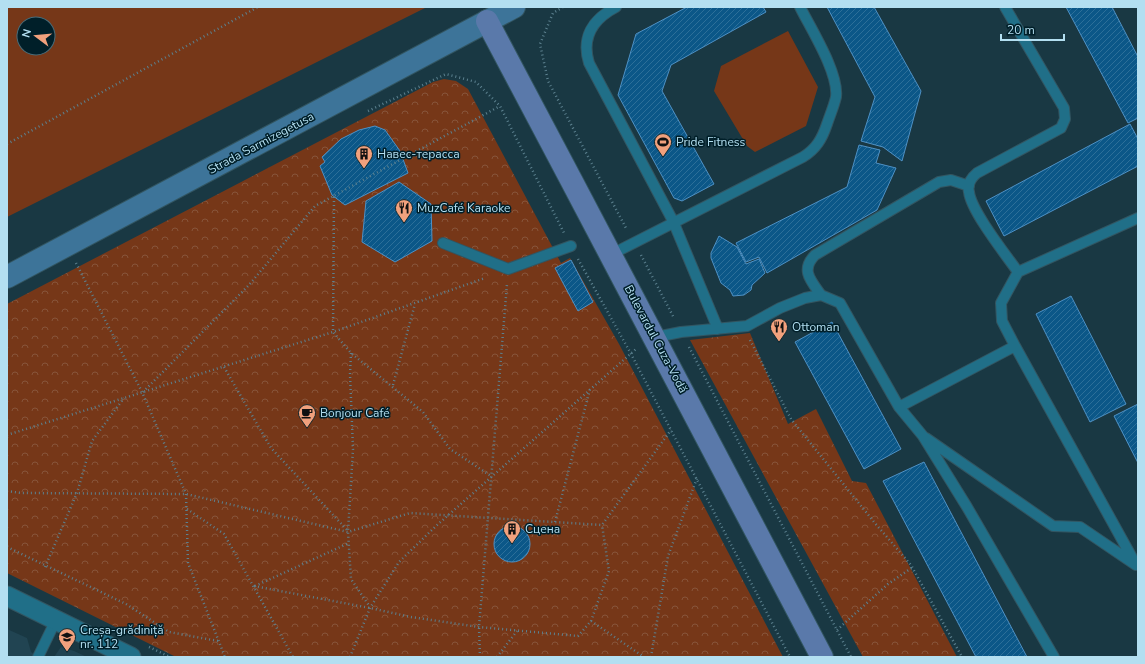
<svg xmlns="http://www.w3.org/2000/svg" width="1145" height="664" viewBox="0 0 1145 664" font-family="'Nunito Sans',sans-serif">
	<defs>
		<pattern id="forest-crowns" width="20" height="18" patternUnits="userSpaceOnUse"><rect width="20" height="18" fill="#763718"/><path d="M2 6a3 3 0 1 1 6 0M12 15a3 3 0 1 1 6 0" fill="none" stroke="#87543a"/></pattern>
		<pattern id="building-hatch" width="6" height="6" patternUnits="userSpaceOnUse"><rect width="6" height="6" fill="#0b5788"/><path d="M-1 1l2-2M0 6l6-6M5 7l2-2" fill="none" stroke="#2c6f99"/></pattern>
	</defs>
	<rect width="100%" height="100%" fill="#193843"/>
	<!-- built -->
	<path fill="#214452" d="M 7,629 L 27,638 L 31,652 L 38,657 L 7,657 Z
		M 61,647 L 74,651 L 87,657 L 54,657 Z"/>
	<!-- forest -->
	<path fill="url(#forest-crowns)" d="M 444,79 L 456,81 L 468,89 L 561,263 L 570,258 L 619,344 L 783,657 L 176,657 L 7,573 L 7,304 L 433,82 Z
		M 750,333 L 788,424 L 816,409 L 852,481 L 866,483 L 957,657 L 863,657 L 690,340 Z"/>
	<!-- park -->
	<path fill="#763718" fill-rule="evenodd" d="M 7,7 L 427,7 L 7,217 ZM 24,24 L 48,24 L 48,48 L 24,48 Z
		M 788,31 L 818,87 L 806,126 L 755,152 L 747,146 L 714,91 L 721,66 Z"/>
	<!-- building -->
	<path fill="url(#building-hatch)" stroke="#4e91c5" d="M 687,7 L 763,7 L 766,12 L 671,65 L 662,91 L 714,184 L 682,201 L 674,198 L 618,95 L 636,34 Z
		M 827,7 L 874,7 L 921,91 L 902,161 L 883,147 L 861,141 L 875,97 Z
		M 1066,7 L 1112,7 L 1138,57 L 1138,118 L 1128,123 Z
		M 1130,124 L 1138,139 L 1138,166 L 1004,236 L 986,201 Z
		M 375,126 L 385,130 L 400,151 L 408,173 L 345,205 L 332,195 L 320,166 L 325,162 L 322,157 L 341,139 L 359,130 Z
		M 859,145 L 880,150 L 876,163 L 896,168 L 877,210 L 767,273 L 759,257 L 746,262 L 736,243 L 847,187 Z
		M 399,182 L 431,204 L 432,241 L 395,262 L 362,242 L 366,201 Z
		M 719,236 L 737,247 L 746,264 L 759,259 L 765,273 L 752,285 L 751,290 L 744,295 L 733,296 L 730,290 L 721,283 L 711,258 L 711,253 Z
		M 571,260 L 593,302 L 578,311 L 555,268 Z
		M 1071,296 L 1126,404 L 1090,422 L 1036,314 Z
		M 832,322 L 901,449 L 864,469 L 795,342 Z
		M 1138,404 L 1138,463 L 1114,416 Z
		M 924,462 L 1027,657 L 976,657 L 883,481 Z
		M494 544a18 18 0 1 1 36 0a18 18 0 1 1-36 0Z"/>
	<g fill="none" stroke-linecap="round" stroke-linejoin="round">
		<!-- lane casing -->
		<g stroke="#325561" stroke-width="12">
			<path id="lane" d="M 616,7 C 593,19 581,37 589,63 L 673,221 L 718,329
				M 1005,7 L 1064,108 L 1065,119 L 1061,128 L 977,173 C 971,178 967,184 969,192 C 971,211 1006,255 1018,272
				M 443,243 L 508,269 L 571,246
				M 610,255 L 803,157 C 816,149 822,139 827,124 C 830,115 834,106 836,97 C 839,73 811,29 800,7
				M 821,295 C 811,281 800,270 815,255 L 939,182 L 951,180 L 969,186
				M 656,337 L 681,332 L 747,326 L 780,308 L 805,298 L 821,295 L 840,303 L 899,407 L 923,436 L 967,507 L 1054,657
				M 1015,346 L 1135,563
				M 899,407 L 1015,346 L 1002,321 L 1001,303 L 1018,272 L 1138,218
				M 926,438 L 1053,526 L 1080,527 L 1136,565 L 1138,564
				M 38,657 L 56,620"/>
		</g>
		<!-- street casing -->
		<g stroke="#325561" stroke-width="21">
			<path id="street" d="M 7,596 L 131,657"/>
		</g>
		<!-- secondary casing -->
		<g stroke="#325561" stroke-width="24">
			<path id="secondary" d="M 7,277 L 514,7"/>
		</g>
		<!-- primary casing -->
		<g stroke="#325561" stroke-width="24">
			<path id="primary" d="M 487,21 C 599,233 712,445 822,657"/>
		</g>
		<!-- path -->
		<path stroke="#5c818f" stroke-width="2.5" stroke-dasharray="1 3" stroke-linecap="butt" d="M 563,7 L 553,13 L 540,44 L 548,81 L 627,230
			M 368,111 L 446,74 L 476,82 L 500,106 L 564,233
			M 7,144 L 258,7
			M 334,197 L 333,332 L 351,353 L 423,412 L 450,449 L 491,476
			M 641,255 L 674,318
			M 578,259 L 630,352 L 790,657
			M 76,263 L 142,392 L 186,494 L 188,563 L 225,657
			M 750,340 L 791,419 L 874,522 L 911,565 L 962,657
			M 689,347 L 851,657
			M 351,353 L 350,374 L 353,449 L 348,532 L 351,579 L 370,607
			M 224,367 L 271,448 L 348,531
			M 393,385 L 415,304
			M 143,392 L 249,285 L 315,206 L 500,106
			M 7,435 L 333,332 L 485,278
			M 7,491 L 21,493 L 186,494 L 348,532 L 410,513 L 602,525 L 671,430
			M 187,509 L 224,534 L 293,657
			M 555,522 L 590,389
			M 7,547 L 126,604 L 169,632 L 218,641
			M 45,567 L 77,493 L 92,441 L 124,398
			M 254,586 L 370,608 L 411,617 L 479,627 L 578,636 L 591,621 L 609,571 L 602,525
			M 255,586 L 349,543
			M 591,621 L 644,657
			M 837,630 L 888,584 L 913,567
			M 149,647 L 170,657
			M 350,657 L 370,608 L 399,562 L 436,526 L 636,349
			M 480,657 L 479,627 L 507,284
			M 497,657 L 517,631
			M 651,657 L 668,556 L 697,478"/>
		<!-- lane -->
		<use href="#lane" stroke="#206f88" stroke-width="10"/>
		<!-- street -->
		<use href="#street" stroke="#206f88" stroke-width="19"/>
		<!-- secondary -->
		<use href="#secondary" stroke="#3d7499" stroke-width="22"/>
		<!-- primary -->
		<use href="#primary" stroke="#5a79aa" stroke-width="22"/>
	</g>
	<!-- icons -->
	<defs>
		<g id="stadium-pin" transform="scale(0.9)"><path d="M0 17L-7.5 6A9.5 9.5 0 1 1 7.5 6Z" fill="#f1a17d" stroke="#001f29"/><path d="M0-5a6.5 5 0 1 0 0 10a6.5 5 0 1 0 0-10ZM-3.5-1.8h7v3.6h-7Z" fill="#111"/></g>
		<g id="building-pin" transform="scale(0.9)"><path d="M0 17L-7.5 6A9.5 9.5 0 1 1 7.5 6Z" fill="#f1a17d" stroke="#001f29"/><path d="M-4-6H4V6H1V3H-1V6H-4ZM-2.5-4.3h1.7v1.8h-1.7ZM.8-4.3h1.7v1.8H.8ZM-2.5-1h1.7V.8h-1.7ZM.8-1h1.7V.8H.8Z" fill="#111"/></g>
		<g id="restaurant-pin" transform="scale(0.9)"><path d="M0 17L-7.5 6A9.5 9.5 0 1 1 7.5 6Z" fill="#f1a17d" stroke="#001f29"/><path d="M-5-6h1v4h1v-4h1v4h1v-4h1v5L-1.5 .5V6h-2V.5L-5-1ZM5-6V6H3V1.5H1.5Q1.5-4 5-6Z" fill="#111"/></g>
		<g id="cafe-pin" transform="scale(0.9)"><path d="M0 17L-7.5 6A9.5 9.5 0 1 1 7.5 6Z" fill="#f1a17d" stroke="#001f29"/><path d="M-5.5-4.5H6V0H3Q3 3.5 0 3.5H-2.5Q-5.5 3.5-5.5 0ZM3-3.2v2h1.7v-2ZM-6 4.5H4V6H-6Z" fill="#111"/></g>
		<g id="school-pin" transform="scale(0.9)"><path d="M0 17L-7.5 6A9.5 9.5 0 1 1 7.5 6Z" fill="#f1a17d" stroke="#001f29"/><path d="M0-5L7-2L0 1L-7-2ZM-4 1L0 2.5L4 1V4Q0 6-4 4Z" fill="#111"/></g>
	</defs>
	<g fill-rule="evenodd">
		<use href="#stadium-pin" x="663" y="142"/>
		<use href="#building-pin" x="364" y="154"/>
		<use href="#restaurant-pin" x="404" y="208"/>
		<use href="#restaurant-pin" x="779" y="327"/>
		<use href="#cafe-pin" x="307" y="413"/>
		<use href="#building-pin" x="512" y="529"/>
		<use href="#school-pin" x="67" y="637"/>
	</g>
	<g text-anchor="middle" stroke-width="3" stroke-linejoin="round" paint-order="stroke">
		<!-- poi labels -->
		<g font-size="12" fill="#b3dff1" stroke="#001f29" text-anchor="start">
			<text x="676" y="146">Pride Fitness</text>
			<text x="377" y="158">Навес-терасса</text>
			<text x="417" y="212">MuzCafé Karaoke</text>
			<text x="792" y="331">Ottoman</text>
			<text x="320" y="417">Bonjour Café</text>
			<text x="525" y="533">Сцена</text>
			<text x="80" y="634">Creșa-grădiniță<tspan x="80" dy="14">nr. 112</tspan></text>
		</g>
		<!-- street labels -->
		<g font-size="12" fill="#b3dff1" stroke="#001f29">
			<text transform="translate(261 143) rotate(-28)" y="4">Strada Sarmizegetusa</text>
			<text transform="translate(656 339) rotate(62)" y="4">Bulevardul Cuza-Vodă</text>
		</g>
	</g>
	<!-- border -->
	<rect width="1145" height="664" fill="none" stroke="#b3dff1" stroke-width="16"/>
	<!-- north arrow -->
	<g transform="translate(36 36) rotate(286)"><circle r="19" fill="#001f29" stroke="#486c79"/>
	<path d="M0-3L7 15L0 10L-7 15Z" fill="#f1a17d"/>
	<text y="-6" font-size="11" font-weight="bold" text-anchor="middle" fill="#b3dff1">N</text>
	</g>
	<!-- scale -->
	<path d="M1001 34v6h63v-6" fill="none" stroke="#b3dff1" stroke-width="2"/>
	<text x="1007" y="34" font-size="12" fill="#b3dff1" stroke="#001f29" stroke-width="3" paint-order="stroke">20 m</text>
</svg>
